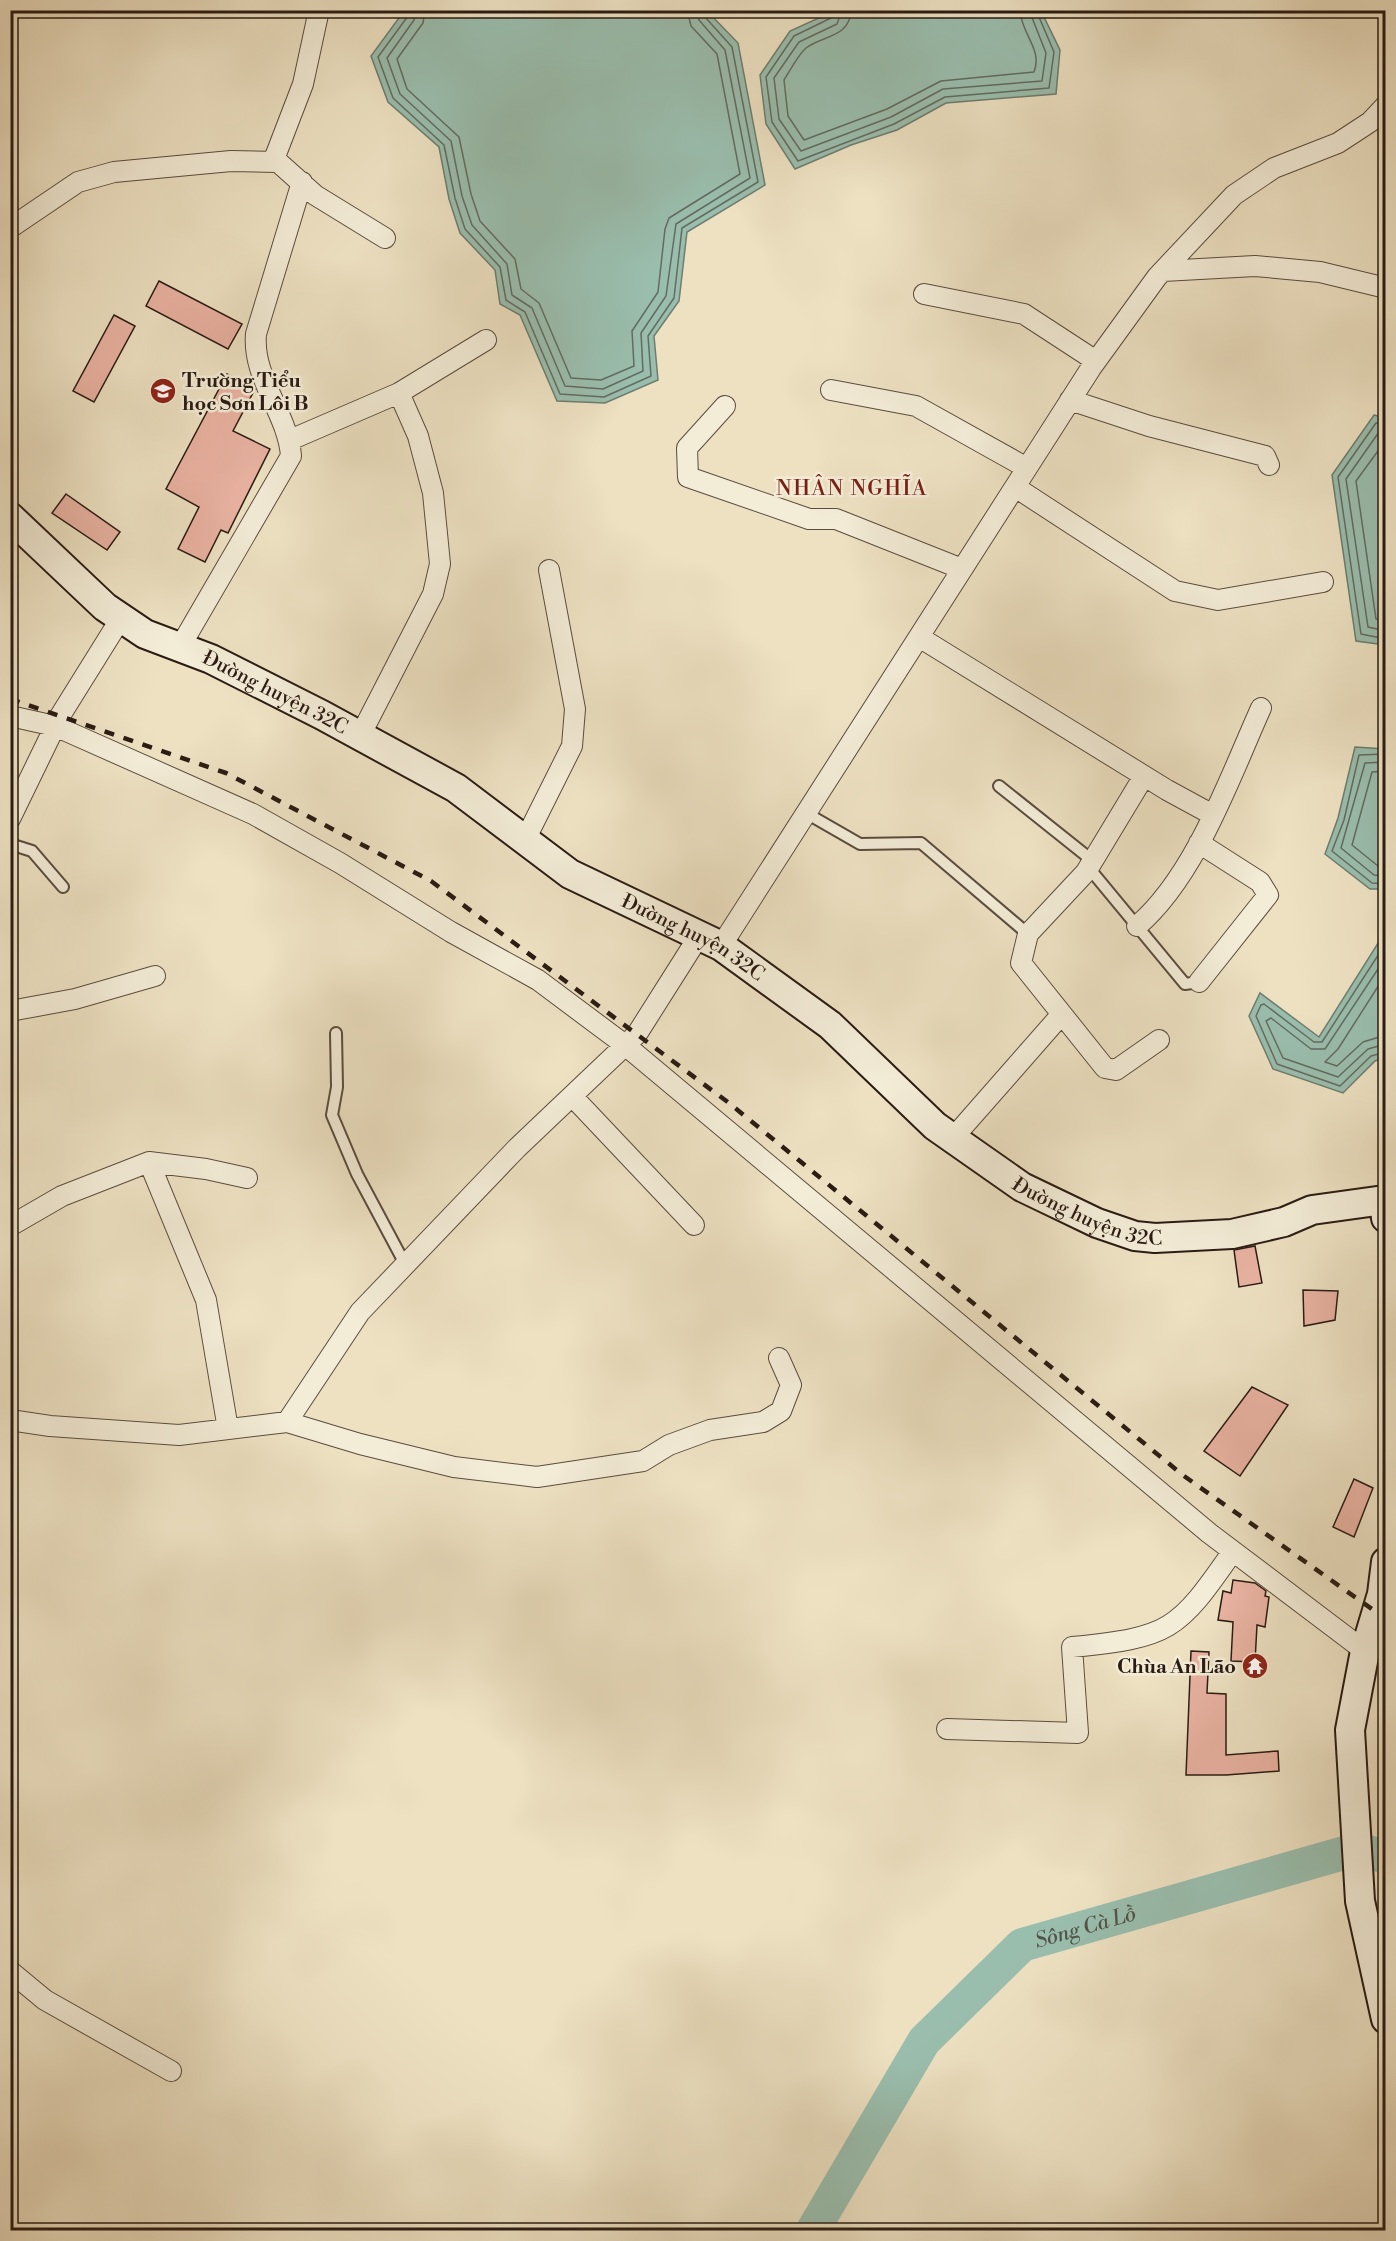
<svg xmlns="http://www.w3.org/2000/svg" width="1396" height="2241" viewBox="0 0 1396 2241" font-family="'Libre Bodoni',serif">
	<rect width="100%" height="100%" fill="#ede1c2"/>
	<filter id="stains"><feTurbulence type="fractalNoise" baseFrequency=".00333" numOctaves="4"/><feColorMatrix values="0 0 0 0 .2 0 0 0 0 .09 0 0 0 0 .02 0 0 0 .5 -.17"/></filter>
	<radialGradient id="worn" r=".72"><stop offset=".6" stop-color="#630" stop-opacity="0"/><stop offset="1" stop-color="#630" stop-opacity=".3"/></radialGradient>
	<!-- water -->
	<path fill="#9abeae" stroke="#6d7d70" stroke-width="1.5" d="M 404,11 L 707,11 L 738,43 L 765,185 L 687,232 L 679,301 L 654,336 L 658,380 L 605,403 L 557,401 L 520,315 L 500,304 L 495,270 L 460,233 L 449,199 L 439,147 L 388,102 L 371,56 Z
		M 834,11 L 1041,11 L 1060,50 L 1056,94 L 946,103 L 897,130 L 851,145 L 795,169 L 766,124 L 760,75 L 790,31 Z
		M 1374,415 L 1385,418 L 1385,645 L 1356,641 L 1332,475 Z
		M 1355,747 L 1385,749 L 1385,889 L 1370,889 L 1325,854 L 1338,818 Z
		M 1385,932 L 1385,1057 L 1375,1061 L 1343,1093 L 1273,1069 L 1249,1016 L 1260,993 L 1319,1037 Z"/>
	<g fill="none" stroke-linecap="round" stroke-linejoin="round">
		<!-- shore -->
		<path stroke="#626c60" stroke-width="1.5" d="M 409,10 L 408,16 L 378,57 L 393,98 L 444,145 L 455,198 L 465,229 L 500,267 L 506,300 L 525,312 L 560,394 L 604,397 L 651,376 L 648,336 L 674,298 L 682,228 L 758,182 L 732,47 L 705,17 L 704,10
			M 416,10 L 414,20 L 387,58 L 400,94 L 451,141 L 462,196 L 472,225 L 507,264 L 512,295 L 532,308 L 565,386 L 603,389 L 643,371 L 641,333 L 666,296 L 676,224 L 750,178 L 725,50 L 699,20 L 696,10
			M 425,10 L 423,23 L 397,59 L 407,89 L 459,137 L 471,194 L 480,221 L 515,259 L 521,289 L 539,303 L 571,378 L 601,380 L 634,366 L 632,331 L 658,292 L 665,229 L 669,218 L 740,174 L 717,54 L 691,26 L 687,10
			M 835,10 L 831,18 L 794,36 L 766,77 L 772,122 L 798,161 L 894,124 L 945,97 L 1049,88 L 1054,52 L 1036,10
			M 842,10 L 837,24 L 799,42 L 774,78 L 779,119 L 801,151 L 891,117 L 943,89 L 1042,81 L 1046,53 L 1029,10
			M 851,10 C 850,38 823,35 806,48 C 797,56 790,71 784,80 L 788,116 L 804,140 L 887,109 L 941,81 L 1034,72 C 1043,49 1021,34 1020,10
			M 1386,423 L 1376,423 L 1338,477 L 1361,634 L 1386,639
			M 1386,431 L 1379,432 L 1346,479 L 1368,627 L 1386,631
			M 1386,440 L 1356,481 L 1376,619 L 1386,622
			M 1386,754 L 1359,755 L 1344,820 L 1332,851 L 1372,883 L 1386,884
			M 1386,762 L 1365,763 L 1341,848 L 1374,875 L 1386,876
			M 1386,771 L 1372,772 L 1352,845 L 1378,866 L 1386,867
			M 1386,943 L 1322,1042 L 1314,1042 L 1264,1004 L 1261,1005 L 1256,1016 L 1277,1064 L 1340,1086 L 1371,1056 L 1386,1052
			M 1386,957 L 1325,1049 L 1311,1049 L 1271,1018 L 1266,1021 L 1283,1058 L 1338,1077 L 1368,1049 L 1386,1044
			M 1386,974 L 1338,1049 L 1325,1062 L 1337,1066 L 1363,1042 L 1386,1035"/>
		<!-- river -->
		<path stroke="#9abeae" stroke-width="34" id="s1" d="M 813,2230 L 924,2041 L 1022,1945 L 1358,1849 L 1386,1857"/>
	</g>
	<!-- building -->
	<path fill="#e9b2a2" stroke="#2a1b13" stroke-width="1.5" d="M 159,281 L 242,324 L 228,349 L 146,306 Z
		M 114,315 L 135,326 L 94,402 L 73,391 Z
		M 227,374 L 255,389 L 233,431 L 270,449 L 228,533 L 221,530 L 205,562 L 178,549 L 199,507 L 166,489 Z
		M 66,494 L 120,532 L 107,550 L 52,513 Z
		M 1255,1246 L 1262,1283 L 1239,1287 L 1234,1250 Z
		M 1303,1290 L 1338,1291 L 1335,1320 L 1304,1326 Z
		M 1252,1387 L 1288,1405 L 1240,1476 L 1204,1451 Z
		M 1354,1479 L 1373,1488 L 1354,1537 L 1333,1527 Z
		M 1233,1580 L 1255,1583 L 1266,1591 L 1265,1596 L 1269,1597 L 1265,1627 L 1257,1625 L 1255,1662 L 1231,1661 L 1233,1622 L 1218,1620 L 1223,1591 L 1231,1593 Z
		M 1191,1651 L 1209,1652 L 1207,1693 L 1226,1694 L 1226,1755 L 1278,1751 L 1279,1771 L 1226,1775 L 1186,1775 Z"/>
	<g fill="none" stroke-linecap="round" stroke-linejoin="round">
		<!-- lane casing -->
		<g stroke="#5b4c3f" stroke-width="14">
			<path id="lane" d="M 999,786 L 1093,861
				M 806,813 L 860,844 L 921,843 L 1028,934
				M 10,844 L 32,851 L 63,887
				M 1089,868 L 1185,984 L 1199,982
				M 336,1033 L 337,1087 L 332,1115 L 357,1174 L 405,1264"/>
		</g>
		<!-- street casing -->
		<g stroke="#5b4c3f" stroke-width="22">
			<path id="street" d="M 273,162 L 303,84 L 319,10
				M 10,228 L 78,182 L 114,172 L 231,161 L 278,162 L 315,195 L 385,238
				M 1163,271 L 1255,266 L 1320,272 L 1386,288
				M 924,294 L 1024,314 L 1096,361
				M 831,390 L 916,406 L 1027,468
				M 1070,400 L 1149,426 L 1265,456 L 1269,465
				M 725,406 L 687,448 L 688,477 L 809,519 L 836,519 L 962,569
				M 290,440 L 399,393 L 486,340
				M 1015,487 L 1175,591 L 1218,600 L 1323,582
				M 919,637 L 1167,790 L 1213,815
				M 180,647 L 291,456 C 288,414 252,378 256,334 L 302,182
				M 10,716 L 55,726 L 253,814 L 340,863 L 451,932 L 538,980 L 625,1045 L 1209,1533 L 1365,1651
				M 360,736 L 433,594 L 440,564 L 433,493 L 418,436 L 399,393
				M 1144,776 L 1086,872 L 1028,934 L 1021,963 L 1105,1068 L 1116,1070 L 1159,1040
				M 10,819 L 60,716 L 121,618
				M 525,840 L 572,746 L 575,709 L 549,570
				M 1137,926 C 1195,877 1230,777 1261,708
				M 721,946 L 1091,368 L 1157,277 L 1234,195 L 1274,168 L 1338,143 L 1370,122 L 1386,105
				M 1199,982 L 1268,895 L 1260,882 L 1199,843
				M 10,1011 L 75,999 L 155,976
				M 572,1096 L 694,1225
				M 953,1138 L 1061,1015
				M 149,1162 L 206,1300 L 228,1429
				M 10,1226 L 62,1196 L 149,1162 L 206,1169 L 247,1178
				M 10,1420 L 50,1426 L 179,1435 L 287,1422 L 360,1444 L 454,1467 L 537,1477 L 643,1461 L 669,1445 L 710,1430 L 763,1422 L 781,1411 L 791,1385 L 779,1358
				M 287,1422 L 360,1312 L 517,1148 L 637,1034 L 699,936
				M 947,1729 L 1078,1733 L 1072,1647 C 1170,1637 1177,1632 1233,1551
				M 10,1971 L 45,2000 L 171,2071"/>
		</g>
		<!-- secondary casing -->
		<g stroke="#2a1b13" stroke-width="32">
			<g id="secondary">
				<path id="s2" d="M 10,517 L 105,607 L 145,634 L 211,659 L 322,715 L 456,788 L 570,874 L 721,946 L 830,1025 L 935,1126 L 1022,1187 L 1097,1223 L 1135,1236 L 1155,1238 L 1232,1234 L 1284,1222 L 1312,1210 L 1384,1200 L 1386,1218"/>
				<path d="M 1386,1562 L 1382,1594 L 1365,1651 L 1350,1730 L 1360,1901 L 1386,2019"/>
			</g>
		</g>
		<!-- lane -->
		<use href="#lane" stroke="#f3ecd7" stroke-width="10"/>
		<!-- street -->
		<use href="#street" stroke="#f3ecd7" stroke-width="20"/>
		<!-- secondary -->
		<use href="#secondary" stroke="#f3ecd7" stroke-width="28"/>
		<!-- rail -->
		<path stroke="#2a1b13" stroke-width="4.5" stroke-dasharray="10 10" stroke-linecap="butt" d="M 10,699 L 226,773 L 431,881 L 729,1103 L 1184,1476 L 1386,1619"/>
	</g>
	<!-- icons -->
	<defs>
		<g id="school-disc" transform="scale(1.35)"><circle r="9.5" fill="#8f2418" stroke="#f3ecd7"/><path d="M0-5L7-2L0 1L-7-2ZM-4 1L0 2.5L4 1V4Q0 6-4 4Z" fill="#fff"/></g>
		<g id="temple-disc" transform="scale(1.35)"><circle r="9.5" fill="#8f2418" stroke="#f3ecd7"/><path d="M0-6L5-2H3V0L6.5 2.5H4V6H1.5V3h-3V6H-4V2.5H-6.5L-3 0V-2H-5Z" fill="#fff"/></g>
	</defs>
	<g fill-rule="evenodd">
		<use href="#school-disc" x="163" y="391"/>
		<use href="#temple-disc" x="1255" y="1666"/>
	</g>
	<g text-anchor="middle" stroke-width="5" stroke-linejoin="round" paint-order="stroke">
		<!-- poi labels -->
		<g font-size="20" font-weight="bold" fill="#2a1b13" stroke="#f3ecd7" text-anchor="start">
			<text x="182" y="387">Trường Tiểu<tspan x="182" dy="23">học Sơn Lôi B</tspan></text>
			<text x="1236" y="1673" text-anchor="end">Chùa An Lão</text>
		</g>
		<!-- street labels -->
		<g font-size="20" fill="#2a1b13" stroke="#f3ecd7">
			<text dy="7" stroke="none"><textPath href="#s2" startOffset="322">Đường huyện 32C</textPath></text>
			<text dy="7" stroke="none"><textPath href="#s2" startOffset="808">Đường huyện 32C</textPath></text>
			<text dy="7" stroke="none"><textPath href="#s2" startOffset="1294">Đường huyện 32C</textPath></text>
		</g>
		<!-- neighbourhood labels -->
		<g font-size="21" letter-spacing="1.5" fill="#7a1f14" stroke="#f3ecd7">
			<text x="852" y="495">NHÂN NGHĨA</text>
		</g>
		<!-- water labels -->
		<g font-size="21" font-style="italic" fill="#515449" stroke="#f3ecd7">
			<text dy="7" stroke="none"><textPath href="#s1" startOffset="422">Sông Cà Lồ</textPath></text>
		</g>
	</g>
	<!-- margin -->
	<rect width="1396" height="2241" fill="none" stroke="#ede1c2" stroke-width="36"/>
	<rect x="12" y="12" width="1372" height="2217" fill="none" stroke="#2a1b13" stroke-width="3"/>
	<rect x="18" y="18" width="1360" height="2205" fill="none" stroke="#2a1b13" stroke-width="1.5"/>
	<rect width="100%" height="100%" filter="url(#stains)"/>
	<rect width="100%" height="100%" fill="url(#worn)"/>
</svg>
